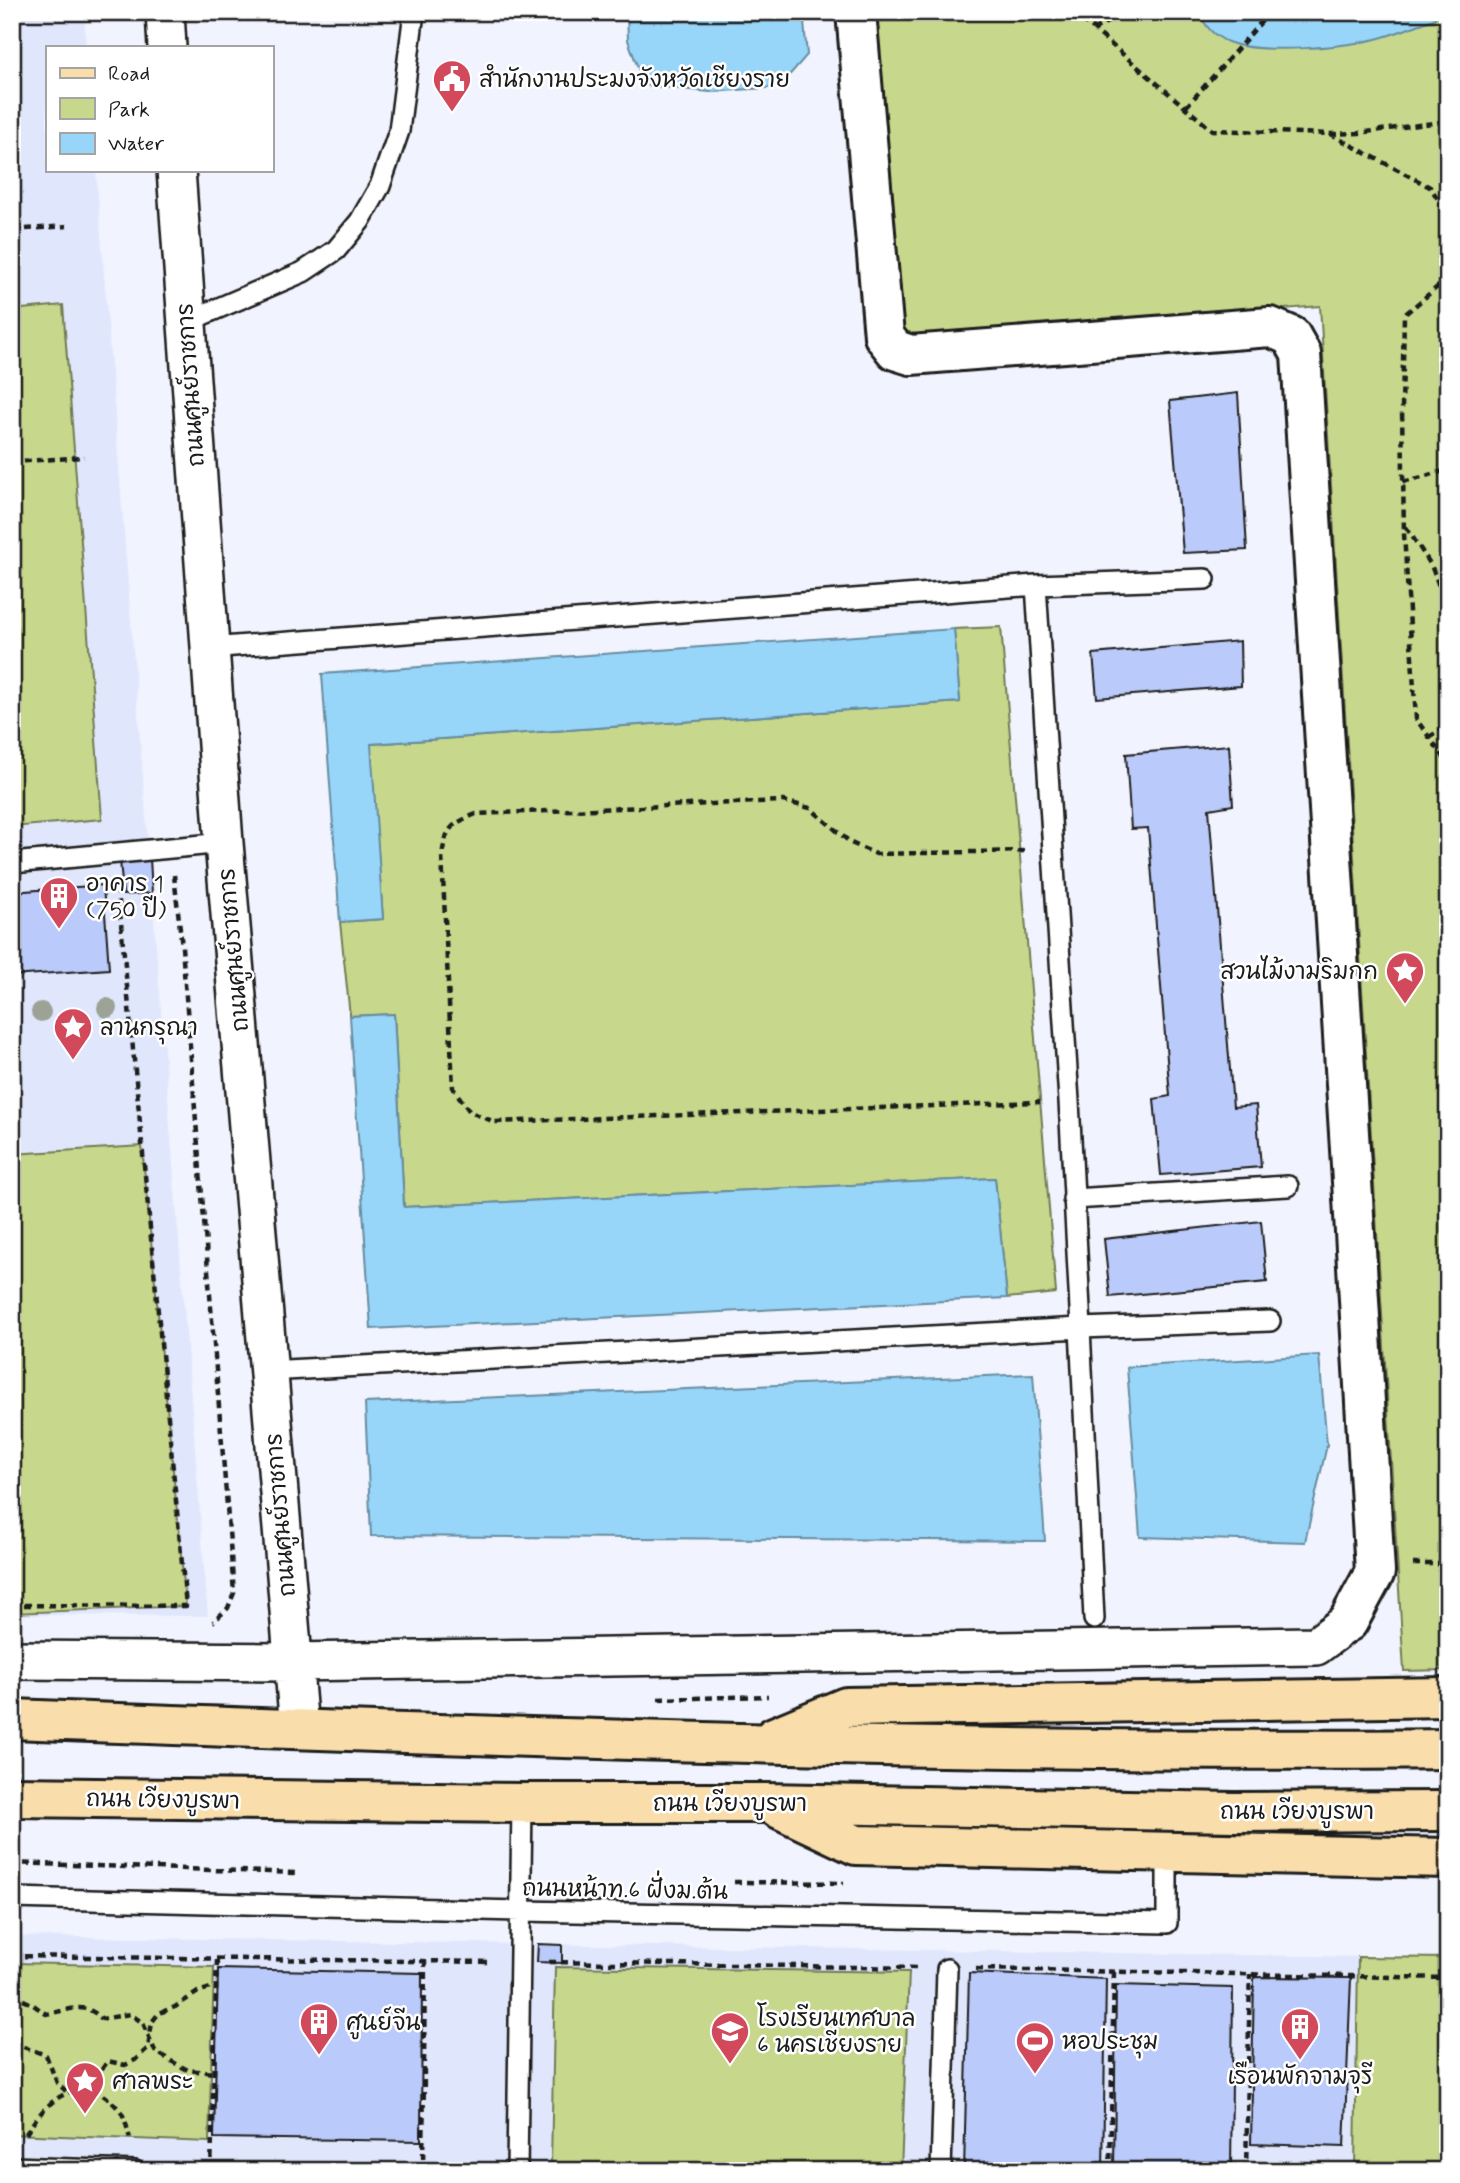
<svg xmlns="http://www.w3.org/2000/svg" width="1460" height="2183" viewBox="0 0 1460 2183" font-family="Mynerve,'Playpen Sans Thai',sans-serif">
	<rect width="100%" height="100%" fill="#f1f4fe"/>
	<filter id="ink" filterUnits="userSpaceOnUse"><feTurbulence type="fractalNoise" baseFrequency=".0143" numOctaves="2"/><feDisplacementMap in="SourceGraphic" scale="14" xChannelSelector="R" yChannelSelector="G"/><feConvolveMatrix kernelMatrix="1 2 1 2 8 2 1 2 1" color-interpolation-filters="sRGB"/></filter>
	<g filter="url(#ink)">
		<!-- built -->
		<path fill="#e0e7fd" d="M 12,12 L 84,12 L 86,47 L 47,47 L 47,170 L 96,170 L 208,1616 L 12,1615 Z
			M 12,1936 L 1448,1958 L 1448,2171 L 12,2171 Z"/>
		<!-- green -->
		<path fill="#c7d88c" stroke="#727a54" stroke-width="2" d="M 869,12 L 1448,12 L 1448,1670 L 1404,1671 L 1320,306 L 924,339 L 903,333 Z
			M 63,305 L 102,819 L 12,827 L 12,310 Z
			M 1001,627 L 1056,1293 L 1007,1298 L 995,1178 L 404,1207 L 394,1014 L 350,1016 L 340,922 L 383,919 L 370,744 L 960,702 L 954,629 Z
			M 142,1146 L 186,1606 L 12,1613 L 12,1154 Z
			M 1358,1957 L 1448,1958 L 1448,2171 L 1355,2171 Z
			M 12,1963 L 214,1967 L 209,2142 L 12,2134 Z
			M 555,1967 L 909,1972 L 901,2171 L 708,2171 L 551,2165 Z"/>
		<!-- water -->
		<path fill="#98d6f9" stroke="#668ca1" stroke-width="2" d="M 627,12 L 803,12 L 807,55 L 779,87 L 710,92 L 644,85 L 628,40 Z
			M 1200,12 L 1439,12 L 1434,19 C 1417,25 1400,32 1383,37 C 1350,47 1260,55 1228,42 C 1214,36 1204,26 1200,12 Z
			M 954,629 L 960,702 L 371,744 L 383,919 L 340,922 L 322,674 Z
			M 394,1014 L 404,1207 L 995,1178 L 1007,1298 L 371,1329 L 350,1016 Z
			M 1319,1355 L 1327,1445 L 1305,1542 L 1140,1537 L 1127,1367 Z
			M 1033,1374 L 1045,1541 L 371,1536 L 365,1403 Z"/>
		<!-- building -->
		<path fill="#bacafa" stroke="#1c1c1c" stroke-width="2" d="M 12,218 L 18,277 L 12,277 Z
			M 1238,393 L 1247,550 L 1183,553 L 1170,401 Z
			M 1240,641 L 1241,686 L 1097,698 L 1093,654 Z
			M 1229,745 L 1233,805 L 1209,809 L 1233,1107 L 1256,1105 L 1261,1167 L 1161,1175 L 1154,1099 L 1170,1096 L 1148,828 L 1131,829 L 1126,754 Z
			M 150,858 L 152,893 L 123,895 L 120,860 Z
			M 103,885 L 109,969 L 12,976 L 12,892 Z
			M 1261,1221 L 1267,1282 L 1110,1297 L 1104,1239 Z
			M 538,1944 L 562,1945 L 562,1963 L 537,1962 Z
			M 218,1969 L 422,1973 L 421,2141 L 214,2138 Z
			M 969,1973 L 1106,1979 L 1103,2171 L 964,2171 Z
			M 1254,1977 L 1351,1978 L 1344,2147 L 1251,2144 Z
			M 1116,1985 L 1233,1988 L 1231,2171 L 1114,2171 Z"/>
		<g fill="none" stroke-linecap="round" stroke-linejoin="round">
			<!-- service casing -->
			<g stroke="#1c1c1c" stroke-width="24">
				<path id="service" d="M 186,322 L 303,272 L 336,250 L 360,221 L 380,186 L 399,131 L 414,12
					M 1036,585 L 1069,1101 L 1081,1328
					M 209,648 L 1036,585 L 1205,579
					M 12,863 L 224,843
					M 1073,1199 L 1288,1186
					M 1080,1328 L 1094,1619
					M 267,1371 L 1081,1328 L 1270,1321
					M 12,1898 L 521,1911 L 1167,1923 L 1167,1853
					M 12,2167 L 135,2171
					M 517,2171 L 522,1803
					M 941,2171 L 947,1969"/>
			</g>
			<!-- minor casing -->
			<g stroke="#1c1c1c" stroke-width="42">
				<path id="minor" d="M 165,12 L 167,47
					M 176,170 L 224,843 L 299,1729
					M 12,1660 L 292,1662 L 1316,1646 L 1348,1622"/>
			</g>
			<!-- tertiary casing -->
			<g stroke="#1c1c1c" stroke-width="44">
				<path id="tertiary" d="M 856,12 L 884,336 L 895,350 L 911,355 L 1270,327 L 1291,336 L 1301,354 L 1353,1198 L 1375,1572 L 1348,1622"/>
			</g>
			<!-- primary casing -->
			<g stroke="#1c1c1c" stroke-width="44">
				<path id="primary" d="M 12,1719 C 490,1737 969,1754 1448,1749
					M 774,1737 L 846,1707 L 1448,1697
					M 12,1797 L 522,1803 L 766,1803 L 1234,1812 L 1448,1811
					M 778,1808 L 856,1845 L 1448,1858"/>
			</g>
			<!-- path -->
			<path stroke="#1c1c1c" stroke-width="4.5" stroke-dasharray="7 5" stroke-linecap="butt" d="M 1073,12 L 1212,130 L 1330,134 L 1430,187 L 1448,214
				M 1093,30 L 1118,16 L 1120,12
				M 1186,107 L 1270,12
				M 1330,134 L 1359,133 L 1448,121
				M 14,230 L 67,226
				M 1448,278 L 1404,315 L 1402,409 L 1404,534 L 1416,719 L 1443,756 L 1448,766
				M 12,462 L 84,457
				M 1403,482 L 1448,470
				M 1406,527 L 1431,565 L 1448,610
				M 1442,595 L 1448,590
				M 1429,737 L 1448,726
				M 1024,851 L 876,854 L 851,843 L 810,808 L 783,801 L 476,814 C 450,825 447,827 442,855 L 453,1088 L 470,1112 L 495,1122 L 1040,1102
				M 174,875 L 182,947 L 234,1593 L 228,1608 L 213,1622
				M 1448,1122 L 1448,1127
				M 1413,1564 L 1448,1564
				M 12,1605 L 186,1606 L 117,881
				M 658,1699 L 768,1696
				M 12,1863 L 298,1873
				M 734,1882 L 844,1883
				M 12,1956 L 491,1962
				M 549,1962 L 918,1968
				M 976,1969 L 1448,1978
				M 12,2001 L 19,1998 L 32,2004 L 46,2014 C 68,2011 84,2000 102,2019 L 130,2014 L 143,2023 L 155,2051 L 171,2061 L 188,2070 L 214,2073
				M 12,2043 L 46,2055 L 57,2083 L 66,2091
				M 95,2092 L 102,2069 L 108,2061 L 125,2065 L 135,2060 L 148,2048 L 152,2022 L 159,2013 L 175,2007 L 198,1992 L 213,1987
				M 26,2134 C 48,2096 87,2068 121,2112 C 126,2119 127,2130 130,2138
				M 211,2171 L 217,1958
				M 423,2171 L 425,1961
				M 1110,2171 L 1114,1971
				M 1246,2171 L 1250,1974"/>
			<!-- service -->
			<use href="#service" stroke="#fff" stroke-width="19"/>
			<!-- minor -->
			<use href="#minor" stroke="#fff" stroke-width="37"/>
			<!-- tertiary -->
			<use href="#tertiary" stroke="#fff" stroke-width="38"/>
			<!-- primary -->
			<use href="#primary" stroke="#f9deab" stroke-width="38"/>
		</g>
		<!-- trees -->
		<g fill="#9da297">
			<circle cx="107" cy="1008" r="10"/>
			<circle cx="41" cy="1012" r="10"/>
		</g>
	</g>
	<!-- icons -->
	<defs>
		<g id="civic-pin" transform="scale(2.0125)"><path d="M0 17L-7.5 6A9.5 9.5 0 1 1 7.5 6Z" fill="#d1495b" stroke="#fff"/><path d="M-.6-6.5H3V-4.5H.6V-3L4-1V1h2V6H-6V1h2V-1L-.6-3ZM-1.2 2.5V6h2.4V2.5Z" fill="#fff"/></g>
		<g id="building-pin" transform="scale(2.0125)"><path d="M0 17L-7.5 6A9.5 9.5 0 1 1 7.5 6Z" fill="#d1495b" stroke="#fff"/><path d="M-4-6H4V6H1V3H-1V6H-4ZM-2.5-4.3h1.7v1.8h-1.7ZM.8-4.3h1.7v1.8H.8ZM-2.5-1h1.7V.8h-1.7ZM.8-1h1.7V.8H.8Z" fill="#fff"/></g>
		<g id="sight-pin" transform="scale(2.0125)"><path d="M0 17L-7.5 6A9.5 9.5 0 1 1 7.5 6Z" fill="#d1495b" stroke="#fff"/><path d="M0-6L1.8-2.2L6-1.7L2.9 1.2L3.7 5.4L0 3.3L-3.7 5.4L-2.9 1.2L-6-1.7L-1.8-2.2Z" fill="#fff"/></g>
		<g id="school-pin" transform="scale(2.0125)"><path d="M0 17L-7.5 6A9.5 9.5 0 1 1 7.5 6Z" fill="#d1495b" stroke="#fff"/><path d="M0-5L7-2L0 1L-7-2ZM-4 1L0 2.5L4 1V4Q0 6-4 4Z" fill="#fff"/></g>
		<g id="stadium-pin" transform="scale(2.0125)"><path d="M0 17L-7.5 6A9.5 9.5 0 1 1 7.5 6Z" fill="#d1495b" stroke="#fff"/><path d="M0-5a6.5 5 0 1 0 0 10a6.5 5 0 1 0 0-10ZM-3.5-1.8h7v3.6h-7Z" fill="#fff"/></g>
	</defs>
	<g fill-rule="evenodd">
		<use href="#civic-pin" x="452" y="79"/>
		<use href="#building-pin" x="59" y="896"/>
		<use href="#sight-pin" x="1405" y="971"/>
		<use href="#sight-pin" x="73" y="1027"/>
		<use href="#building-pin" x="319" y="2022"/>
		<use href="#building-pin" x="1300" y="2027"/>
		<use href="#school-pin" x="730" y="2031"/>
		<use href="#stadium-pin" x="1035" y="2041"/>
		<use href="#sight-pin" x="85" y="2081"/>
	</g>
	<g text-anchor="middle" stroke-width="5" stroke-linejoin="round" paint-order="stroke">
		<!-- poi labels -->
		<g font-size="23" fill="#1c1c1c" stroke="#fff" text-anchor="start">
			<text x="479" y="87">สำนักงานประมงจังหวัดเชียงราย</text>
			<text x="86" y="891">อาคาร 1<tspan x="86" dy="26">(750 ปี)</tspan></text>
			<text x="1378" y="979" text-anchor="end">สวนไม้งามริมกก</text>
			<text x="100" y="1035">ลานกรุณา</text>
			<text x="757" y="2026">โรงเรียนเทศบาล<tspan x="757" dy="26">6 นครเชียงราย</tspan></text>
			<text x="346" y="2030">ศูนย์จีน</text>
			<text x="1062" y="2049">หอประชุม</text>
			<text x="1300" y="2084" text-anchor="middle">เรือนพักจามจุรี</text>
			<text x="112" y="2089">ศาลพระ</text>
		</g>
		<!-- street labels -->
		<g font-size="23" fill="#1c1c1c" stroke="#fff">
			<text transform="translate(190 385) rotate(-94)" y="8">ถนนศูนย์ราชการ</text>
			<text transform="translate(233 950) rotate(-95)" y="8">ถนนศูนย์ราชการ</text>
			<text transform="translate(280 1515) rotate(-95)" y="8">ถนนศูนย์ราชการ</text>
			<text transform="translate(163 1799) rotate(1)" y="8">ถนน เวียงบูรพา</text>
			<text x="730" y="1811">ถนน เวียงบูรพา</text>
			<text x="1297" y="1819">ถนน เวียงบูรพา</text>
			<text transform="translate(625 1889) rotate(1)" y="8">ถนนหน้าท.6 ฝั่งม.ต้น</text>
		</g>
	</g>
	<!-- margin -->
	<rect width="1460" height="2183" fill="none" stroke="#fff" stroke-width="42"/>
	<rect x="21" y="21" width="1418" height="2141" fill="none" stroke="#1c1c1c" stroke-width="2.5" filter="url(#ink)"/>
	<!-- legend -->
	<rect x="46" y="46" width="228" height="126" fill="#ffffff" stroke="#a4a4a4" stroke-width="2"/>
	<rect x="60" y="68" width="35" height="10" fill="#f9deab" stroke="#a4a4a4" stroke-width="2"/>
	<text x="108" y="80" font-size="21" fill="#1c1c1c">Road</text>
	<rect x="60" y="98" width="35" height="21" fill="#c7d88c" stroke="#a4a4a4" stroke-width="2"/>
	<text x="108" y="116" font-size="21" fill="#1c1c1c">Park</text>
	<rect x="60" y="133" width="35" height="21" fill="#98d6f9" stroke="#a4a4a4" stroke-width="2"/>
	<text x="108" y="150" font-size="21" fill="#1c1c1c">Water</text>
</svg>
